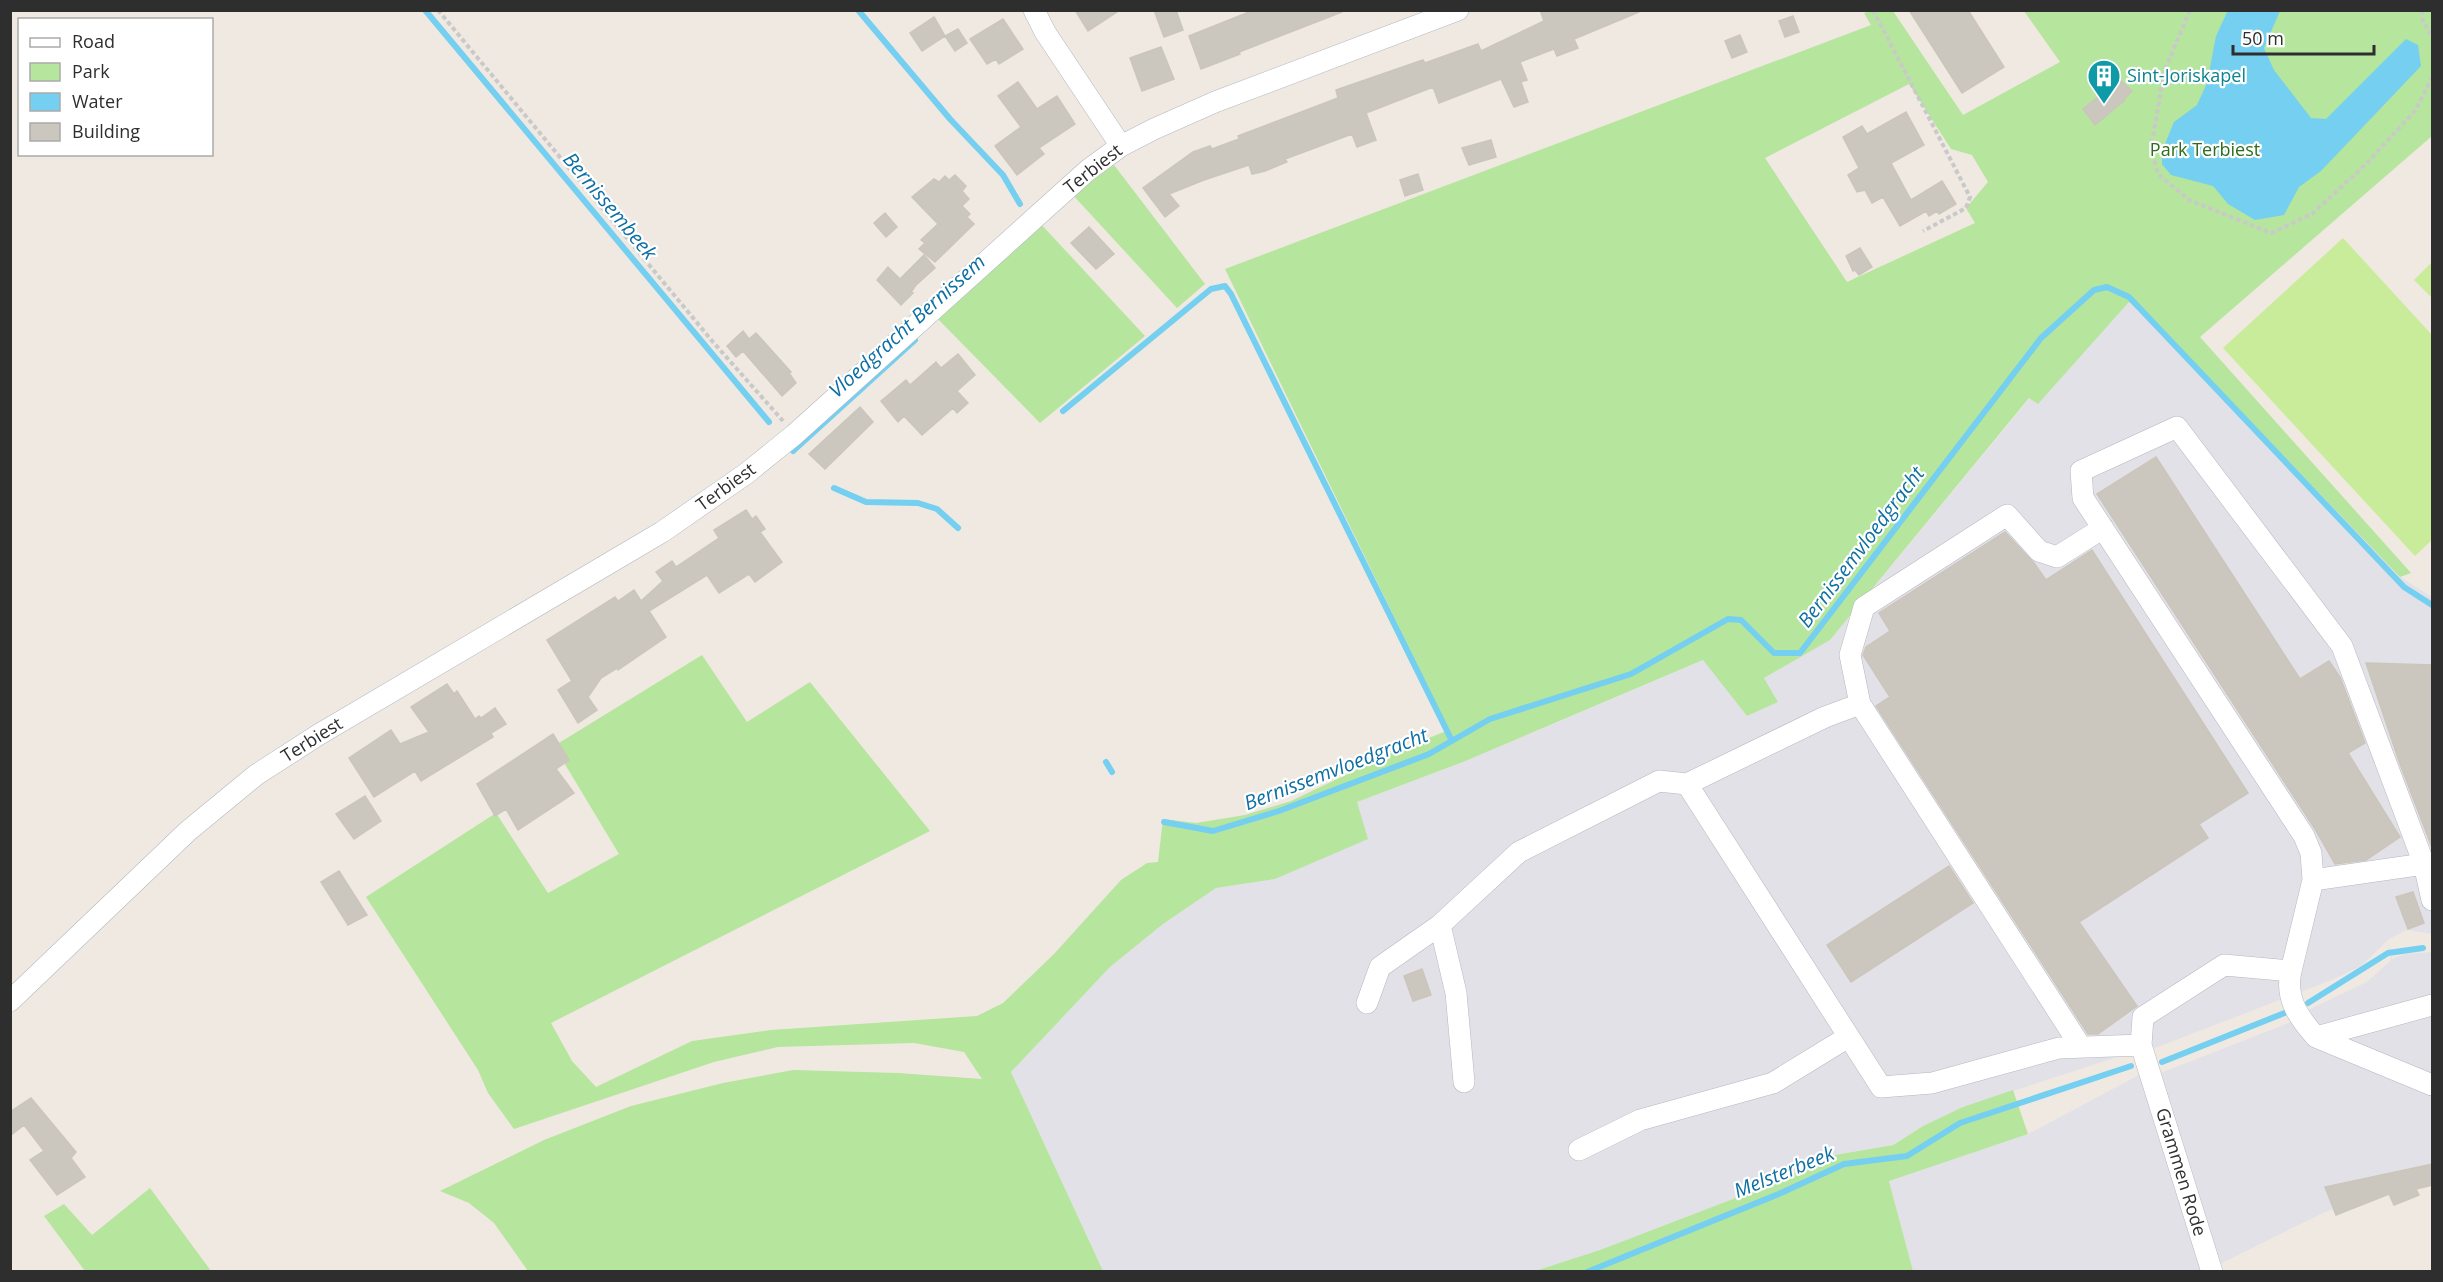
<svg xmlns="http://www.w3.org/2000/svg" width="2443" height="1282" viewBox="0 0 2443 1282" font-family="'Open Sans',sans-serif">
	<rect width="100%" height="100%" fill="#efe9e1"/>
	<!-- industrial -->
	<path fill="#e3e1e8" d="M 2129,302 L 2188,358 L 2400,577 L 2432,597 L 2432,934 L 2407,930 L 2387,940 L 2392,959 L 2406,954 L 2432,952 L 2432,1176 L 2327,1211 L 2206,1271 L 1913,1271 L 1889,1180 L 2028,1134 L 2141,1074 L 2163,1072 L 2291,1022 L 2310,1009 L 2367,982 L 2391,960 L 2387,941 L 2361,966 L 2334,979 L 2155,1048 L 2111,1059 L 1964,1107 L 1923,1126 L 1892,1145 L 1835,1155 L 1759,1189 L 1600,1250 L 1535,1271 L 1103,1271 L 1011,1072 L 1110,967 L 1163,924 L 1216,888 L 1275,879 L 1357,802 L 1463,762 L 1704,660 L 1747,716 L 1778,702 L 1764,678 L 1830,640 L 2030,398 L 2038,403 Z"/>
	<!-- green -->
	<path fill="#b6e59e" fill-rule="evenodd" d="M 1870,11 L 1893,11 L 1963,115 L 2060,62 L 2024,11 L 2432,11 L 2432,136 L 2200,337 L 2411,573 L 2400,577 L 2189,358 L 2129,302 L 2038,404 L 2029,398 L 1830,640 L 1764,678 L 1778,702 L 1747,716 L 1703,660 L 1463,762 L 1357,802 L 1368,839 L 1275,879 L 1216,888 L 1163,924 L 1110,967 L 1011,1072 L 1103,1271 L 528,1271 L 494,1223 L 469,1203 L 440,1191 L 544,1140 L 631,1106 L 723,1083 L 793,1070 L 898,1073 L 982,1079 L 964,1052 L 914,1043 L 778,1047 L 714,1062 L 514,1129 L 488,1093 L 478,1070 L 366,897 L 496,813 L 548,893 L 619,854 L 554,746 L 702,655 L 747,722 L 810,682 L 930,831 L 551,1023 L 572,1061 L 596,1087 L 692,1041 L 771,1030 L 977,1016 L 1003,1003 L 1054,954 L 1121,880 L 1147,863 L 1158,862 L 1163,819 L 1196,823 L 1245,815 L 1291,801 L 1396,751 L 1449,730 L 1225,269 L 1871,25 L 1864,13 ZM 1909,84 L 1951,149 L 1972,155 L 1988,182 L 1966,208 L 1975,223 L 1847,282 L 1765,158 Z
		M 1114,165 L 1205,284 L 1177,308 L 1072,194 Z
		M 1038,221 L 1145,336 L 1040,423 L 935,316 Z
		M 2013,1090 L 2028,1134 L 1889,1181 L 1913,1271 L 1535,1271 L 1600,1250 L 1759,1189 L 1835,1155 L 1893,1145 L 1923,1126 L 1963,1107 Z
		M 150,1188 L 211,1271 L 85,1271 L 44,1216 L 64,1204 L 92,1235 Z"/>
	<!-- pitch -->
	<path fill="#c9ec9a" d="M 2343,238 L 2432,335 L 2432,540 L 2415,556 L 2223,348 Z
		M 2432,262 L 2432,298 L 2414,280 Z"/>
	<!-- water -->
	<path fill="#75cff0" d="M 2228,10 L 2280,11 L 2264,48 L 2274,70 L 2311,118 L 2326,119 L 2406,39 L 2418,45 L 2421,66 L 2321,171 L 2299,187 L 2284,215 L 2255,220 L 2228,204 L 2213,186 L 2171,175 L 2162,164 L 2162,151 L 2174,122 L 2197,105 L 2207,83 L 2216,36 Z"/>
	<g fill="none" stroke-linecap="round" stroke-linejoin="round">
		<!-- stream -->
		<path stroke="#75cff0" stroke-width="6" d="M 425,10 L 769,422
			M 858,10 L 950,119 L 1003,175 L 1020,204
			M 1063,411 L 1211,289 L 1225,286 L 1231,294 L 1452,741
			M 793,451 L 915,340
			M 834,488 L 866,502 L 918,503 L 937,509 L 958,528
			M 1106,762 L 1112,772
			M 1164,822 L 1213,831 L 1279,811 L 1429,754 L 1490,719 L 1631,674 L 1728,619 L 1741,620 L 1774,653 L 1800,653 L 2041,338 L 2094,290 L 2107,287 L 2129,297 L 2404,587 L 2432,605
			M 2308,1003 L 2388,953 L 2423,948
			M 2162,1062 L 2287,1012
			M 1587,1272 L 1781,1193 L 1844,1164 L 1907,1156 L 1960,1123 L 2131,1066"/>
	</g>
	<!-- building -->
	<path fill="#cbc7bf" stroke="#cbc5ba" stroke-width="1.5" d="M 1075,10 L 1120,10 L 1088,31 Z
		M 1154,10 L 1176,10 L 1183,30 L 1164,37 Z
		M 1254,10 L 1342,10 L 1342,12 L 1239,52 L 1240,54 L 1201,69 L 1189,36 Z
		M 1540,10 L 1639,12 L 1574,39 L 1578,48 L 1557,56 L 1554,49 L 1520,62 L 1527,80 L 1521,82 L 1528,102 L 1514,107 L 1501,79 L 1439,103 L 1433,87 L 1366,113 L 1376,140 L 1357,147 L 1352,134 L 1285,159 L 1287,162 L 1265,171 L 1252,174 L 1249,165 L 1204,180 L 1169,194 L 1179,206 L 1165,217 L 1143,188 L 1193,152 L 1210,146 L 1212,149 L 1239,139 L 1238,136 L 1338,98 L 1336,90 L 1423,60 L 1425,63 L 1478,44 L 1481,51 L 1544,21 Z
		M 1909,10 L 1968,10 L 2004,67 L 1962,93 Z
		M 1793,16 L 1799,32 L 1785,37 L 1779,21 Z
		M 934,17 L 945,36 L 922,51 L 910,33 Z
		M 1003,19 L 1023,49 L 999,64 L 996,59 L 987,64 L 970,39 Z
		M 958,29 L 967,43 L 955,51 L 945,36 Z
		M 1740,35 L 1747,52 L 1732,58 L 1725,41 Z
		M 1161,47 L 1174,79 L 1142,91 L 1130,58 Z
		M 2120,80 L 2132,91 L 2124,99 L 2125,100 L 2095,125 L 2083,109 Z
		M 1018,82 L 1037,109 L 1057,96 L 1075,124 L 1039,148 L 1044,154 L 1017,175 L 995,146 L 1021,127 L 998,96 Z
		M 1906,112 L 1924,145 L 1891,163 L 1911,200 L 1942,181 L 1956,204 L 1939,214 L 1937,211 L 1929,216 L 1926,211 L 1900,226 L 1883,197 L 1872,203 L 1865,190 L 1857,192 L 1848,175 L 1859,168 L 1843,137 L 1862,126 L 1867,134 Z
		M 1491,140 L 1496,157 L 1469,165 L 1462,148 Z
		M 1418,174 L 1423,190 L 1405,196 L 1400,180 Z
		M 955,175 L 966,186 L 962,191 L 969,199 L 962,206 L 970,214 L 967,217 L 974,224 L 935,262 L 919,249 L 925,243 L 921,240 L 938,224 L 912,197 L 934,179 L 939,182 L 945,176 L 949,180 Z
		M 885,213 L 897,227 L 886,237 L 874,223 Z
		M 1089,227 L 1114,254 L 1096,269 L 1071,243 Z
		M 1860,248 L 1872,267 L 1859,275 L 1855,270 L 1853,271 L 1846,256 Z
		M 924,255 L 935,268 L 916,285 L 911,292 L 913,293 L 901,305 L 877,280 L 888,267 L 900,279 Z
		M 743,331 L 749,339 L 756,333 L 791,372 L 789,373 L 796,383 L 782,396 L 743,351 L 736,357 L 727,346 Z
		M 958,354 L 975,375 L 957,391 L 968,403 L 957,413 L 953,408 L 922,435 L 904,416 L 898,422 L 881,401 L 906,380 L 910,385 L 936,362 L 941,368 Z
		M 860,407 L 873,422 L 825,469 L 809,454 Z
		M 2156,457 L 2300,679 L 2329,661 L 2340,677 L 2365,743 L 2348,753 L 2400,837 L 2366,860 L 2335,864 L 2315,829 L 2097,494 Z
		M 746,510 L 752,519 L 756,516 L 765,529 L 760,532 L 782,562 L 755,582 L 749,574 L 719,593 L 707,575 L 649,611 L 666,637 L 618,670 L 617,668 L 601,678 L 588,697 L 597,710 L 578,723 L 558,690 L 572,681 L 547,640 L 615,597 L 618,601 L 634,590 L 641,601 L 663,581 L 656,572 L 672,561 L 676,567 L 719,538 L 714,530 Z
		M 2005,532 L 2034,563 L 2046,580 L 2092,550 L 2248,793 L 2199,824 L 2208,838 L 2079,922 L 2137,1006 L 2098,1034 L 2088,1034 L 1876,706 L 1890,697 L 1863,655 L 1866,647 L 1890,631 L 1879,613 Z
		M 2366,663 L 2433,665 L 2433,850 L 2400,764 Z
		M 447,684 L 454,694 L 457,691 L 475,719 L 479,716 L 481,718 L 495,708 L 506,724 L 491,733 L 493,737 L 421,781 L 415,771 L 374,797 L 349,758 L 391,730 L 400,744 L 429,732 L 411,707 Z
		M 553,734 L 569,760 L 556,769 L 574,793 L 518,830 L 506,809 L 495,816 L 477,784 Z
		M 365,796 L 381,821 L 354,839 L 336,814 Z
		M 1949,866 L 1973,903 L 1851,982 L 1827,945 Z
		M 339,871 L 367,915 L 348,925 L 321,882 Z
		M 2413,892 L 2424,923 L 2408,929 L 2396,897 Z
		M 1422,969 L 1431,995 L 1413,1001 L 1404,976 Z
		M 31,1098 L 76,1152 L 71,1158 L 85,1177 L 57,1195 L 30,1160 L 44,1151 L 24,1125 L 10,1136 L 10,1112 Z
		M 2433,1164 L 2433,1185 L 2416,1189 L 2419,1195 L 2394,1205 L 2389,1194 L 2336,1215 L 2325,1187 Z"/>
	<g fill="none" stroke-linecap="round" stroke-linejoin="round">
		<!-- minor casing -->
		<g stroke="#b4b7c1" stroke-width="22">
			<path id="minor" d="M 1034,10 L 1045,32 L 1121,146
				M 1687,784 L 1825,717 L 1860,704
				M 2313,880 L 2311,853 L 2304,836 L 2083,498 L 2081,471 L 2177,427 L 2342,646 L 2424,864
				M 1440,925 L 1456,993 L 1464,1082
				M 2291,971 L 2313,880 L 2424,864 L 2432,900
				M 10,1001 L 188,831 L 256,775 L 318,735 L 662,532 L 747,473 L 794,435 L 1088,170 L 1121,146 L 1154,129 L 1215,102 L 1458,10
				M 1367,1003 L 1380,967 L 1440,925 L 1519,852 L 1659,781 L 1687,784 L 1881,1087 L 1932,1083 L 2059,1048 L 2141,1045
				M 2316,1037 L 2432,1005
				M 2081,1047 L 1860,704 L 1850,655 L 1864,607 L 2007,515 L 2039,551 L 2057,557 L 2103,528
				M 1579,1150 L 1640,1120 L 1773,1083 L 1848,1037
				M 2212,1272 L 2141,1045 L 2143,1017 L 2224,965 L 2291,971 C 2285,998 2298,1017 2316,1037 L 2432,1085"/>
		</g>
		<!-- path -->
		<path stroke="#c9c9c9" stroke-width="4" stroke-dasharray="4.5 3" stroke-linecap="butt" d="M 438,10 L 713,342 L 783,421
			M 1873,10 L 1970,197 L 1966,208 L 1923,231
			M 2190,10 L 2164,72 L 2151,149 L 2158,174 L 2189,200 L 2271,233 L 2312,214 L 2366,164 L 2415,111 L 2432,78
			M 2422,10 L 2423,21 L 2432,36"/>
		<!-- minor -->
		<use href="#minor" stroke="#fff" stroke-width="21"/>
	</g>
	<!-- icons -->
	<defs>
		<g id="building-pin" transform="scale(1.725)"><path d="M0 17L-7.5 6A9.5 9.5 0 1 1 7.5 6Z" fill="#0f9aa8" stroke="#fff"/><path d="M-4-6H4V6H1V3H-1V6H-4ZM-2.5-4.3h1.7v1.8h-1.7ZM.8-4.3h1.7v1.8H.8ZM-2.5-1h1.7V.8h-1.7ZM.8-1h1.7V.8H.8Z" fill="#fff"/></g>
	</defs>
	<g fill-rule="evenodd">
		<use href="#building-pin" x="2104" y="76"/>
	</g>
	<g text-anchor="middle" stroke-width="4.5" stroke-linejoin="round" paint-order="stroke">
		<!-- culture labels -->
		<g font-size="18" fill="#0d838f" stroke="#fff" text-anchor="start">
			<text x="2127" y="82">Sint-Joriskapel</text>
		</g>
		<!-- park labels -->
		<g font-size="18" fill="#2c6e1b" stroke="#fff">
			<text x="2205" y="156">Park Terbiest</text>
		</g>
		<!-- street labels -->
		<g font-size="18" fill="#2e2e2e" stroke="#fff">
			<text transform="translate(1093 169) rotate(-38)" y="6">Terbiest</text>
			<text transform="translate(726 487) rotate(-36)" y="6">Terbiest</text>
			<text transform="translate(312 740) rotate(-32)" y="6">Terbiest</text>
			<text transform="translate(2181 1172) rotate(73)" y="6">Grammen Rode</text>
		</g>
		<!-- water labels -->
		<g font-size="20" font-style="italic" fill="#0d6fa3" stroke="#fff">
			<text transform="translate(610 206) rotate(50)" y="7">Bernissembeek</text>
			<text transform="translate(907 326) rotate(-42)" y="7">Vloedgracht Bernissem</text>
			<text transform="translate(1861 547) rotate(-53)" y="7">Bernissemvloedgracht</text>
			<text transform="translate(1336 769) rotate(-21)" y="7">Bernissemvloedgracht</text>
			<text transform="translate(1784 1172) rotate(-22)" y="7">Melsterbeek</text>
		</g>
	</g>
	<!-- border -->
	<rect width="2443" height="1282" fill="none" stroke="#2e2e2e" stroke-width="24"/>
	<!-- legend -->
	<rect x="18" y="18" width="195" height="138" fill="#ffffff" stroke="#ababab" stroke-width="1.5"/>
	<rect x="30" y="38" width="30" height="9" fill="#ffffff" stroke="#ababab" stroke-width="1.5"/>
	<text x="72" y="48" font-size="18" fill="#2e2e2e">Road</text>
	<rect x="30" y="63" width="30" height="18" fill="#b6e59e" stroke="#ababab" stroke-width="1.5"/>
	<text x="72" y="78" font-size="18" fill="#2e2e2e">Park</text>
	<rect x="30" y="93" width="30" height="18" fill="#75cff0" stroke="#ababab" stroke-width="1.5"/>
	<text x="72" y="108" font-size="18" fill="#2e2e2e">Water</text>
	<rect x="30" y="123" width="30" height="18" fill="#cbc7bf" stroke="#ababab" stroke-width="1.5"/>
	<text x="72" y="138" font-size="18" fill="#2e2e2e">Building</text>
	<!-- scale -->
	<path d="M2233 45v9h141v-9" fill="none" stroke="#2e2e2e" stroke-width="3"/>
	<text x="2242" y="45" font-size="18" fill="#2e2e2e" stroke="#ffffff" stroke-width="4.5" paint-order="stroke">50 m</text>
</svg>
